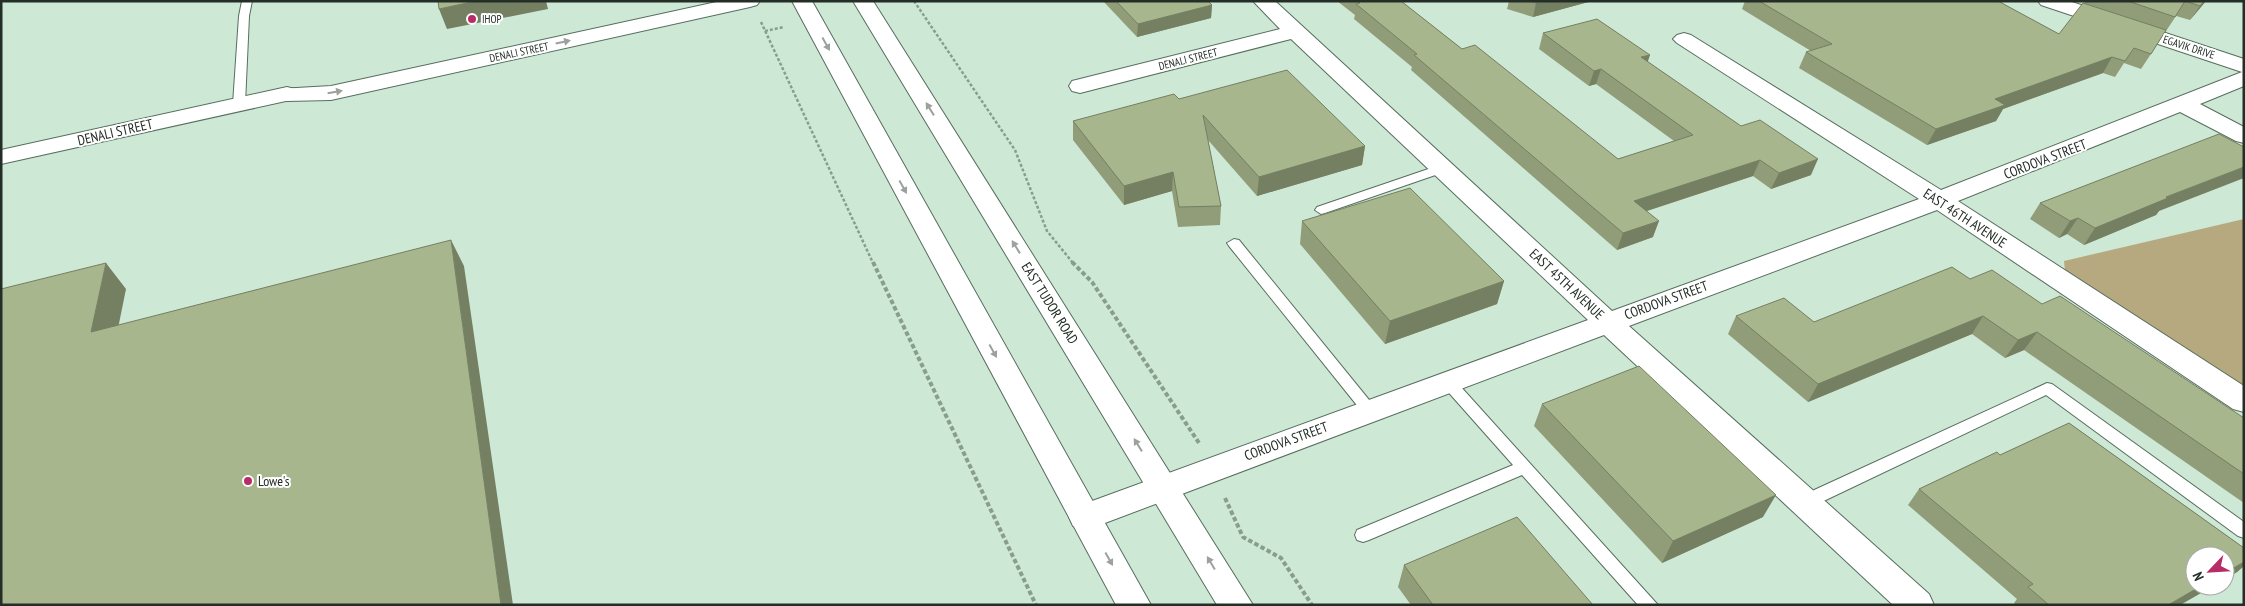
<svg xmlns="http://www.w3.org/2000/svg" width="2245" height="606" viewBox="0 0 2245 606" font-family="'PT Sans Narrow',sans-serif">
	<rect width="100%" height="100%" fill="#cee8d6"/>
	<!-- forest -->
	<path fill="#b6a97f" d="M 2244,219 L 2244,387 L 2065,271 L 2064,261 Z"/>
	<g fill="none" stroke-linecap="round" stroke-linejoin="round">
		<!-- service casing -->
		<g stroke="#576e5e" stroke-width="2">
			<path id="service" d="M 242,1 L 252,1 L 249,16 L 245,104 L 239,107 L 233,104 L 239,16 Z
				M 1443,164 L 1449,168 L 1447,171 L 1325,213 L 1321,214 L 1315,210 L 1317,207 Z
				M 1234,239 L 1239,240 L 1374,406 L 1377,410 L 1374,414 L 1364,414 L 1229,246 L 1227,243 Z
				M 1447,376 L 1452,377 L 1658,605 L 1638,605 L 1522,475 L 1369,540 L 1363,542 L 1357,540 L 1355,535 L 1357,530 L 1513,465 L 1442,385 L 1440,381 L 1442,377 Z
				M 2047,383 L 2052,384 L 2244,522 L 2244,538 L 2238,536 L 2046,395 L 1811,507 L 1805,508 L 1799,507 L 1797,502 L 1799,497 Z"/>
		</g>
		<!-- minor casing -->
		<g stroke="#576e5e" stroke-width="2">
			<path id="minor" d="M 721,1 L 760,1 L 757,5 L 750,7 L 331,100 L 287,101 L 279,99 L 276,94 L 279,89 L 331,86 Z
				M 1253,1 L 1275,1 L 1612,311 L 1919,199 L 1677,43 L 1673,39 L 1677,35 L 1684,33 L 1691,35 L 1941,190 L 2242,72 L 2041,5 L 2038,1 L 2069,1 L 2244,59 L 2244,86 L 2200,104 L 2244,127 L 2244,143 L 2236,141 L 2180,112 L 1958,201 L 2244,386 L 2244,412 L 2233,409 L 1937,210 L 1629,326 L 1929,594 L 1934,605 L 1893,605 L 1604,335 L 1097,526 L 1085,530 L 1073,526 L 1069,517 L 1073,508 L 1588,320 L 1291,39 L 1080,93 L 1072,91 L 1069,86 L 1072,81 L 1280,29 Z"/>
		</g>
		<!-- tertiary casing -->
		<g stroke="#576e5e" stroke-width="2">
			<path id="tertiary" d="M 287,87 L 295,89 L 298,94 L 295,99 L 1,164 L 1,150 Z"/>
		</g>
		<!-- primary casing -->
		<g stroke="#576e5e" stroke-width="2">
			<path id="primary" d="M 792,1 L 812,1 L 1151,605 L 1116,605 Z
				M 853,1 L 873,1 L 1253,605 L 1217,605 Z"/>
		</g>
		<!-- path-far1 -->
		<path stroke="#899d8f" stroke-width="2.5" stroke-dasharray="3 2" stroke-linecap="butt" d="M 914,1 L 1015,150 L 1047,231 L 1073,263
			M 761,22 L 873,263
			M 765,31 L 784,27"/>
		<!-- path -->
		<path stroke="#899d8f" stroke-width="4" stroke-dasharray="4.5 2.5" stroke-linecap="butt" d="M 873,262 L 1036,605
			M 1072,262 L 1092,282 L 1199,443
			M 1225,498 L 1243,537 L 1281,558 L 1312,605"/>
		<!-- service -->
		<use href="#service" fill="#fff" fill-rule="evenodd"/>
		<!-- minor -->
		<use href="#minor" fill="#fff" fill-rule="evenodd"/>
		<!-- tertiary -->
		<use href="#tertiary" fill="#fff" fill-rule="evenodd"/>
		<!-- primary -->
		<use href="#primary" fill="#fff" fill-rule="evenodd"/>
	</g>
	<!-- wall -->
	<path fill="#909d78" d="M 1103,1 L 1208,1 L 1212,5 L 1211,18 L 1137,37 Z
		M 1337,1 L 1401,1 L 1462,49 L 1618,159 L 1674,141 L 1596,84 L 1589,86 L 1539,49 L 1543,33 L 1648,62 L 1811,175 L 1771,189 L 1753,176 L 1647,211 L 1653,237 L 1617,250 L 1411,70 L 1412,67 L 1354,19 L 1355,15 Z
		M 1509,1 L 1592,1 L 1533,17 L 1507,9 Z
		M 1745,1 L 1998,1 L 2059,34 L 2086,1 L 2206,1 L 2190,20 L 2176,16 L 2141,69 L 2124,63 L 2115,77 L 2103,73 L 2003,109 L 1996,121 L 1927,145 L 1799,68 L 1806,52 L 1811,51 L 1742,9 Z
		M 1179,99 L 1365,146 L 1362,165 L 1257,196 L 1208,140 L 1221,206 L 1220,225 L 1178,227 L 1172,191 L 1124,205 L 1073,140 L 1073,121 Z
		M 2040,203 L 2159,211 L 2156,215 L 2084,245 L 2067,234 L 2059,238 L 2030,219 Z
		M 1302,221 L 1504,281 L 1497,304 L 1385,344 L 1300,244 Z
		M 1970,279 L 2042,304 L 2244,418 L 2244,503 L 2024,350 L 2005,358 L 1972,334 L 1808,402 L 1728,334 L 1736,316 L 1814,322 Z
		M 1542,404 L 1763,517 L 1662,563 L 1534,426 Z
		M 2069,423 L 2244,548 L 2244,566 L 2237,572 L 2225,579 L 2225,556 L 2195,556 L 2195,586 L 2213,586 L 2180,605 L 2016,605 L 2014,603 L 2017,599 L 1908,505 L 1919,489 L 1997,452 L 2000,455 Z
		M 1404,565 L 1593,605 L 1411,605 L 1398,587 Z"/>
	<!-- shaded-wall -->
	<path fill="#757f62" d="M 476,1 L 546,1 L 548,9 L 447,29 L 439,9 Z
		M 1543,1 L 1592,1 L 1533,17 L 1536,3 Z
		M 2204,1 L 2206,1 L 2190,20 L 2200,6 Z
		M 1212,5 L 1211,18 L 1137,37 L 1138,24 Z
		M 1650,55 L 1645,70 L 1641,57 Z
		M 2112,57 L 2103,73 L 2003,109 L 1996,121 L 1927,145 L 1936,129 L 1995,99 Z
		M 1601,69 L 1596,84 L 1589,86 L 1594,71 Z
		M 1365,146 L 1362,165 L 1257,196 L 1259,177 Z
		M 1818,159 L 1811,175 L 1771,189 L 1779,173 Z
		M 1760,160 L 1753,176 L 1628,217 L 1634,201 Z
		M 2244,167 L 2244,178 L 2159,211 L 2156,215 L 2084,245 L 2095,228 L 2166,197 Z
		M 1173,172 L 1172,191 L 1124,205 L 1124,186 Z
		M 2078,218 L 2067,234 L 2059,238 L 2070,221 Z
		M 1659,221 L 1653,237 L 1617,250 L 1623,233 Z
		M 451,240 L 464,266 L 513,605 L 501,605 Z
		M 106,263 L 126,289 L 112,358 L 91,332 Z
		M 1504,281 L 1497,304 L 1385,344 L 1390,321 Z
		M 1983,316 L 1972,334 L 1808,402 L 1818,384 Z
		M 2037,332 L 2024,350 L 2005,358 L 2018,340 Z
		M 1776,495 L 1763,517 L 1662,563 L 1673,541 Z
		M 2244,562 L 2244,566 L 2237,572 L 2225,579 L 2225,573 Z
		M 2201,586 L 2213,586 L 2180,605 L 2169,605 Z"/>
	<!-- building -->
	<path fill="#a7b68c" stroke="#757f62" d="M 438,1 L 476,1 L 439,9 Z
		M 1116,1 L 1208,1 L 1212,5 L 1138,24 Z
		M 1358,1 L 1401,1 L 1462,49 L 1475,45 L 1618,159 L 1693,135 L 1601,69 L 1594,71 L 1543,33 L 1597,19 L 1650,55 L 1641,57 L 1741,126 L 1760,120 L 1818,159 L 1779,173 L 1760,160 L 1634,201 L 1659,221 L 1623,233 L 1414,55 L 1417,54 L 1356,4 L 1360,3 Z
		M 1530,1 L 1543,1 L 1536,3 Z
		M 1759,1 L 1998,1 L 2059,34 L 2083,3 L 2166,30 L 2151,54 L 2134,48 L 2125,61 L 2112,57 L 1995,99 L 2005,105 L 1936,129 L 1806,52 L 1832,44 Z
		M 2128,1 L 2204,1 L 2200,6 L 2185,1 L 2175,17 Z
		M 1287,70 L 1365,146 L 1259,177 L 1203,115 L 1221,206 L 1179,207 L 1173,172 L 1124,186 L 1073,121 L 1174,94 L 1179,99 Z
		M 2219,134 L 2244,147 L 2244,167 L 2166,197 L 2168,198 L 2095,228 L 2078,218 L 2070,221 L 2040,203 Z
		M 1410,188 L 1504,281 L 1390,321 L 1302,221 Z
		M 451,240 L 501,605 L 1,605 L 1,289 L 106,263 L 91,332 Z
		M 1952,267 L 1970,279 L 1992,270 L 2042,304 L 2060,296 L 2244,418 L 2244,474 L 2037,332 L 2018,340 L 1983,316 L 1818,384 L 1736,316 L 1784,298 L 1814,322 Z
		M 1639,366 L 1776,495 L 1673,541 L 1542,404 Z
		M 2069,423 L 2244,548 L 2244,562 L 2225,573 L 2225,556 L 2195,556 L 2195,586 L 2201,586 L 2170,604 L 2172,605 L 2049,605 L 2028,587 L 2033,584 L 1919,489 L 1997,452 L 2000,455 Z
		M 1517,517 L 1593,605 L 1433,605 L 1404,565 Z"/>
	<!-- one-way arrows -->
	<defs><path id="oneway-solid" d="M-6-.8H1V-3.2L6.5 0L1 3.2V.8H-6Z" transform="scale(1.25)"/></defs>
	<g fill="#9ca19e">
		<use href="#oneway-solid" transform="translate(563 42) rotate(-12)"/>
		<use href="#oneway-solid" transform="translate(826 44) rotate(61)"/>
		<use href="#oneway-solid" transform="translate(335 92) rotate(-10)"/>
		<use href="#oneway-solid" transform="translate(930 109) rotate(-122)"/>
		<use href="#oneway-solid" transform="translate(903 187) rotate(61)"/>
		<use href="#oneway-solid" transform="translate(1016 247) rotate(-122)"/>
		<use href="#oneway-solid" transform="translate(993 351) rotate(61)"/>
		<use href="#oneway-solid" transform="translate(1138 445) rotate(-122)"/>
		<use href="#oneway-solid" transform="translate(1109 559) rotate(61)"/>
		<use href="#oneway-solid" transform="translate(1211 563) rotate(-121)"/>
	</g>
	<!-- markers -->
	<g fill="#b72c66" stroke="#fff" stroke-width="2">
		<circle cx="472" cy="19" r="5"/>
		<circle cx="248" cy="481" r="5"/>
	</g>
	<g text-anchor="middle" stroke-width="4" stroke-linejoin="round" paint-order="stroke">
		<!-- far-poi labels -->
		<g font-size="11" fill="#242e27" stroke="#fff" text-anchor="start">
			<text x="482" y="23">IHOP</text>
		</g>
		<!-- far-street labels -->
		<g font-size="11" fill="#242e27" stroke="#fff">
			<text transform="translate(2189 47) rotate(18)" y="4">EGAVIK DRIVE</text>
			<text transform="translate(519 52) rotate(-12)" y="4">DENALI STREET</text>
			<text transform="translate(1188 59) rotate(-14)" y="4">DENALI STREET</text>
		</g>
		<!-- street labels -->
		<g font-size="14" fill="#242e27" stroke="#fff">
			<text transform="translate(115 132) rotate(-13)" y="5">DENALI STREET</text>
			<text transform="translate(2045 159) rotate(-21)" y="5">CORDOVA STREET</text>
			<text transform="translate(1965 218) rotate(33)" y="5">EAST 46TH AVENUE</text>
			<text transform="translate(1567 284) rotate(43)" y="5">EAST 45TH AVENUE</text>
			<text transform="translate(1666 300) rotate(-20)" y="5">CORDOVA STREET</text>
			<text transform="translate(1050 303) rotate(58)" y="5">EAST TUDOR ROAD</text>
			<text transform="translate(1286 441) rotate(-20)" y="5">CORDOVA STREET</text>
		</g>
		<!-- poi labels -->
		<g font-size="14" fill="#242e27" stroke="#fff" text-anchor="start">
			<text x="258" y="486">Lowe's</text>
		</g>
	</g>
	<!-- border -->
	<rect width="2245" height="606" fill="none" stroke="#242e27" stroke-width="5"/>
	<!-- north arrow -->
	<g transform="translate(2210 571) rotate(245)"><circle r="24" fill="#ffffff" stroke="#a7aba9"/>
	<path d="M0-4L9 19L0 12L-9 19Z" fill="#b72c66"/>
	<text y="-8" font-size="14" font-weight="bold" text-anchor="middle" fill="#242e27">N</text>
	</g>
</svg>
